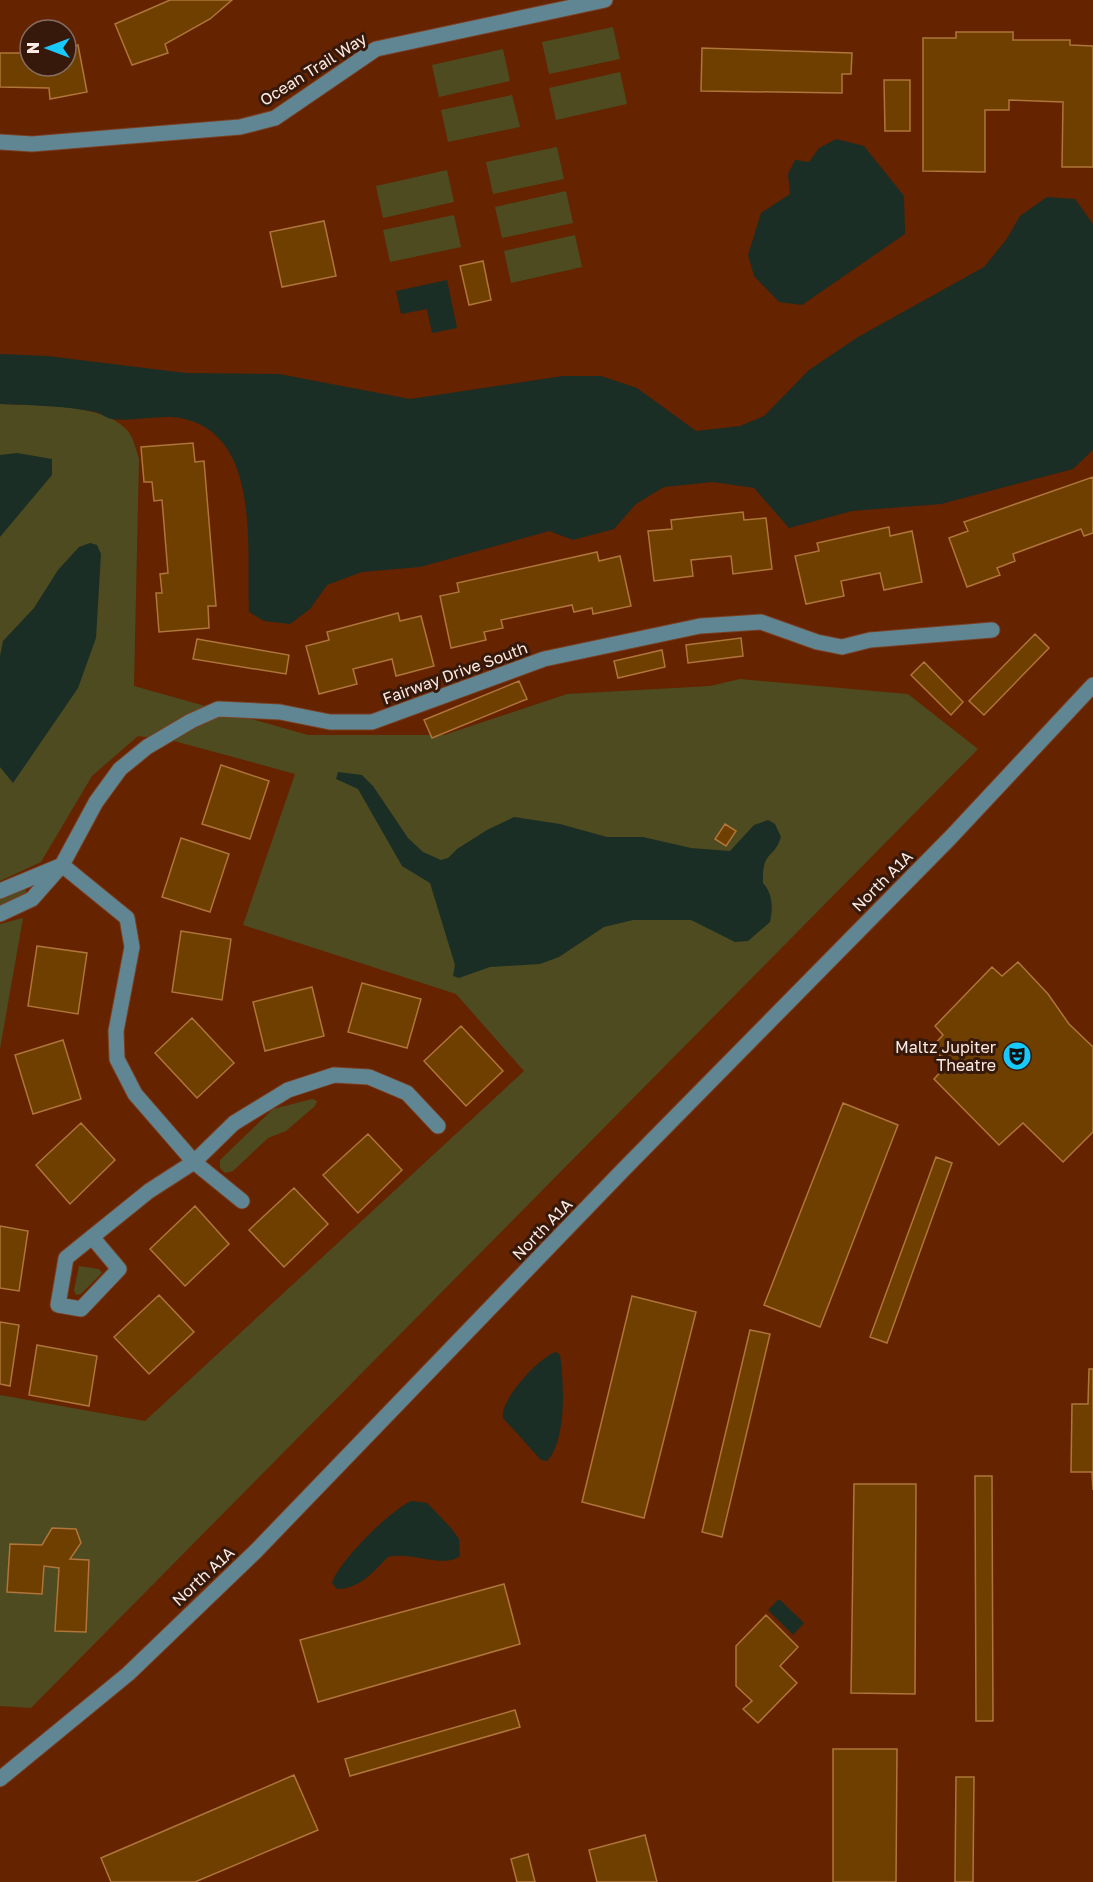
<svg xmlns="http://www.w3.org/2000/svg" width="1093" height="1882" viewBox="0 0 1093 1882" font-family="'Golos Text',sans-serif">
	<rect width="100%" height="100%" fill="#652300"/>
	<!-- green -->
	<path fill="#4e4b20" d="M 613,27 L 620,59 L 549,74 L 542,42 Z
		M 503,49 L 510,81 L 439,97 L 432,65 Z
		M 620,72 L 627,104 L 556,120 L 549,88 Z
		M 512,95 L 520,127 L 448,142 L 441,110 Z
		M 557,147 L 564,179 L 493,194 L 486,162 Z
		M 447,170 L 454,202 L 383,218 L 376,186 Z
		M 566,191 L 573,223 L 502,238 L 495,207 Z
		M 454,215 L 461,247 L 390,262 L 383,230 Z
		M 575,235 L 582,267 L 511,283 L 504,251 Z
		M 0,404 C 34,405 101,403 126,429 C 133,435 136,450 139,459 L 134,686 L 308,735 L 444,735 L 567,694 L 710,686 L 740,679 L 908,694 L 978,749 L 31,1708 L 0,1706 L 0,1395 L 145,1421 L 524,1071 L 456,994 L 243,925 L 295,774 L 174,741 L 138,736 L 92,776 L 41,862 L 0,881 Z
		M 26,887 L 26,893 L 0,907 L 0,897 Z
		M 23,918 L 0,1049 L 0,924 Z
		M 312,1099 L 317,1101 L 315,1106 L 286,1131 L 268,1138 L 233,1171 L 225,1173 L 220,1168 L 220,1160 L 273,1109 Z
		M 79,1266 L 99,1269 L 102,1273 L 81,1294 L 76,1295 L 74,1290 Z"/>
	<!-- water -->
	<path fill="#1a2e25" d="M 836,139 L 864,146 L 904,196 L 905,234 L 802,305 L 779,302 L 754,276 L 748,255 L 761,213 L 790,194 L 788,174 L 795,160 L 809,162 L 819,148 Z
		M 1047,197 L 1075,199 L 1093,224 L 1093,450 L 1073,469 L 941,504 L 852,511 L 789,528 L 754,488 L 713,482 L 664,487 L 636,504 L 614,529 L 573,540 L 549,531 L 420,567 L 362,572 L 327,585 L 310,609 L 290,624 L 264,621 L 249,612 C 246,551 262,438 185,419 C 163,413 136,422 112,419 C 106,418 102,414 96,412 C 64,406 32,405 0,404 L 0,354 L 47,356 L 186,373 L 279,374 L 410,399 L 563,376 L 601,376 L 637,388 L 696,431 L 740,426 L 764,416 L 809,370 L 858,337 L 984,267 L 1006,240 L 1020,216 Z
		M 447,280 L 457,328 L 432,333 L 427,309 L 401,314 L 396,291 Z
		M 17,453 L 52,459 L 52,475 L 0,537 L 0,455 Z
		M 90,543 L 97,545 L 101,554 L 96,638 L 78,688 L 13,783 L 0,767 L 0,656 L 3,641 L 34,608 L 58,570 L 79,547 Z
		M 338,772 L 362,775 L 373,786 L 408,838 L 423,852 L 441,860 L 448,858 L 457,849 L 487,830 L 514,817 L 560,824 L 607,837 L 643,837 L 691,848 L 730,851 L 754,825 L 768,820 L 775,824 L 781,837 C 774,860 762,849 763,883 C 773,894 773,908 770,922 L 748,941 L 735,942 L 691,920 L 633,920 L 604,927 L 559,957 L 540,964 L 490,967 L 459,978 L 453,976 L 455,965 L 430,883 L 402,866 L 358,789 L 336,779 Z
		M 556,1352 L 560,1355 C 564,1382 567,1440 547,1461 L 541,1460 L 503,1418 C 499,1401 540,1356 556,1352 Z
		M 412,1501 L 427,1503 L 451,1528 L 459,1539 L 460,1556 C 444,1569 411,1551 388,1557 C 373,1572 360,1589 337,1589 L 332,1583 C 339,1561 392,1508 412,1501 Z
		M 779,1599 L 804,1623 L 793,1635 L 768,1610 Z"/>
	<!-- building -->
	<path fill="#6f3f00" stroke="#af753a" stroke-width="1.5" d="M 170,0 L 232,0 L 210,19 L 165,44 L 168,53 L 132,65 L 115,24 Z
		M 956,32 L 1013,32 L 1013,40 L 1070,40 L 1070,45 L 1093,46 L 1093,167 L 1062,167 L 1063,102 L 1009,100 L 1009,110 L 985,110 L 985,172 L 923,171 L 923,38 L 956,38 Z
		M 78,45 L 87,92 L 50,99 L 49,88 L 0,87 L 0,53 L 30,53 L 30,66 L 66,66 L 66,48 Z
		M 702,48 L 852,53 L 851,74 L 842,74 L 842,93 L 701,91 Z
		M 884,80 L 910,80 L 910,131 L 885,131 Z
		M 324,221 L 336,276 L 282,287 L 270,232 Z
		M 483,261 L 491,300 L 469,305 L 460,266 Z
		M 193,443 L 195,462 L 204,461 L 216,606 L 208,606 L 209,628 L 159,632 L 156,593 L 162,593 L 160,574 L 168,573 L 162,500 L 154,501 L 152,482 L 144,482 L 141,447 Z
		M 1093,477 L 1093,533 L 1084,536 L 1081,529 L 1013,554 L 1015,561 L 997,568 L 1000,575 L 967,587 L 949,538 L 968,531 L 964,522 Z
		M 743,512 L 744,520 L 766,518 L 772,569 L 733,574 L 731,556 L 691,560 L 693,576 L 654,581 L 648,531 L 672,529 L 671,520 Z
		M 889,527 L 890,536 L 912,531 L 922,582 L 884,590 L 880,573 L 841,581 L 844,596 L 806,604 L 795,556 L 819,551 L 817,543 Z
		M 597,552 L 599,561 L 620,556 L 631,606 L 593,614 L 592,608 L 574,612 L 572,605 L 501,620 L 503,628 L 484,632 L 486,640 L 451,648 L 440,596 L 459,592 L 457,583 Z
		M 398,613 L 400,621 L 421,616 L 434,666 L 396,676 L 392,659 L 353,669 L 357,684 L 319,694 L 306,646 L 329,640 L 327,632 Z
		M 1035,634 L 1049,648 L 984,715 L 969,701 Z
		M 741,638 L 743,656 L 688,663 L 686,645 Z
		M 197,639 L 289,655 L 286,674 L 193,659 Z
		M 662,650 L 665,667 L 618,678 L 614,661 Z
		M 924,662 L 963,702 L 951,715 L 911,675 Z
		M 519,681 L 527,699 L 432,738 L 424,720 Z
		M 221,765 L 269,781 L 250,839 L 202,824 Z
		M 725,824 L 736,831 L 726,846 L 715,839 Z
		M 181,838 L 229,854 L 210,912 L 162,897 Z
		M 181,931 L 231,939 L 222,1000 L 172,992 Z
		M 37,946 L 87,953 L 78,1014 L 28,1006 Z
		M 1018,962 L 1048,994 L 1069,1024 L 1093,1047 L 1093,1132 L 1063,1162 L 1023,1123 L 999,1145 L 934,1079 L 948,1064 L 932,1047 L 943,1035 L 935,1026 L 992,967 L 1002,976 Z
		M 362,983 L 421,999 L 407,1048 L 348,1032 Z
		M 312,987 L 324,1036 L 265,1051 L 253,1002 Z
		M 192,1018 L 234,1063 L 197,1098 L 155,1053 Z
		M 461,1026 L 503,1071 L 466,1106 L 424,1061 Z
		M 63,1040 L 81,1099 L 33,1114 L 15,1055 Z
		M 843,1103 L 898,1125 L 820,1327 L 764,1305 Z
		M 81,1123 L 115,1160 L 70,1204 L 36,1165 Z
		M 368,1134 L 402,1170 L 358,1213 L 323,1175 Z
		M 936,1157 L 952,1163 L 887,1343 L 870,1337 Z
		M 294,1188 L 328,1224 L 284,1267 L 249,1230 Z
		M 195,1206 L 229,1244 L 185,1286 L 150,1249 Z
		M 0,1226 L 28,1231 L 19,1291 L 0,1288 Z
		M 159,1295 L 194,1332 L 149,1374 L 114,1337 Z
		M 632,1296 L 696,1312 L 644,1518 L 582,1502 Z
		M 0,1322 L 19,1325 L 10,1386 L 0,1384 Z
		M 750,1330 L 770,1334 L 722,1537 L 702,1532 Z
		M 37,1345 L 97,1356 L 89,1406 L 29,1395 Z
		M 1089,1369 L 1093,1369 L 1093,1490 L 1092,1472 L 1071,1472 L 1072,1404 L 1088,1404 Z
		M 975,1476 L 992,1476 L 993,1721 L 976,1721 Z
		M 854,1484 L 916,1484 L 915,1694 L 851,1693 Z
		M 52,1528 L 76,1529 L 81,1543 L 70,1559 L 89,1560 L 86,1632 L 55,1631 L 59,1568 L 44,1566 L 42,1594 L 7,1592 L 10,1544 L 42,1545 Z
		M 504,1584 L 520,1644 L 318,1702 L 300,1640 Z
		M 766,1615 L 798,1647 L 780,1666 L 797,1683 L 758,1723 L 743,1709 L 752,1701 L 736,1686 L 736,1646 Z
		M 515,1710 L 520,1727 L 350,1776 L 345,1759 Z
		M 833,1749 L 897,1749 L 896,1882 L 833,1882 Z
		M 294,1775 L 318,1830 L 195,1882 L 111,1882 L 101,1858 Z
		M 956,1777 L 974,1777 L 973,1882 L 955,1882 Z
		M 645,1835 L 657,1882 L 597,1882 L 589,1850 Z
		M 528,1854 L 535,1882 L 517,1882 L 511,1859 Z"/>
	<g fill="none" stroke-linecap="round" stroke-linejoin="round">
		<!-- minor casing -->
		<g stroke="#7a3f20" stroke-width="17">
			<path id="minor" d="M 0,142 L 32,144 L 240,127 L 275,118 L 376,49 L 605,0
				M 62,865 L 127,918 L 132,947 L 116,1031 L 117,1059 L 135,1094 L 194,1162 L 242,1201
				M 0,891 L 60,866
				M 0,914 L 32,899 L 62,865 L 96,802 L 120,769 L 147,747 L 191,721 L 218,709 L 280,712 L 330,722 L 372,722 L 544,659 L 700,626 L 761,622 L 817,642 L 842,647 L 870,640 L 992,630
				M 92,1237 L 119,1269 L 81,1309 L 58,1305 L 66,1258 L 149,1191 L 194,1162 L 234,1123 L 288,1090 L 334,1075 L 369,1077 L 407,1093 L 438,1126
				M 0,1779 L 128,1674 L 255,1552 L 624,1169 L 951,837 L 1093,685"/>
		</g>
		<!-- minor -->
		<use href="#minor" stroke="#608694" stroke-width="15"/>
	</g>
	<!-- icons -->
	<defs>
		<g id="theatre-disc" transform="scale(1.5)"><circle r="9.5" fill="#18cafc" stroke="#36190b"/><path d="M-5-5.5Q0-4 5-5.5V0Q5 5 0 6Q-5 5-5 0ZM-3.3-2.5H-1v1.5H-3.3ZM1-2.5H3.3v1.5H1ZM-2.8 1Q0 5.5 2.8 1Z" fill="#111"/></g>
	</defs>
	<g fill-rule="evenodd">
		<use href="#theatre-disc" x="1017" y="1056"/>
	</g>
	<g text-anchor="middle" stroke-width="6" stroke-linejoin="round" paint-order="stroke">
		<!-- street labels -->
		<g font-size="16" fill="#fcebe4" stroke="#36190b">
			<text transform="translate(313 69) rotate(-32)" y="6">Ocean Trail Way</text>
			<text transform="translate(455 673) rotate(-20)" y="6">Fairway Drive South</text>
			<text transform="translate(882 881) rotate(-45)" y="6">North A1A</text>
			<text transform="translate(542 1229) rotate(-46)" y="6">North A1A</text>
			<text transform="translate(203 1576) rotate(-43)" y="6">North A1A</text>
		</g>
		<!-- poi labels -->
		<g font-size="16" fill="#fcebe4" stroke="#36190b" text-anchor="end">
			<text x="996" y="1053">Maltz Jupiter<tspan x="996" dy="18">Theatre</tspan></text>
		</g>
	</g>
	<!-- north arrow -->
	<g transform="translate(48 48) rotate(270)"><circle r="28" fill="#36190b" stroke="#856d62" stroke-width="1.5"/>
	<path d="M0-4.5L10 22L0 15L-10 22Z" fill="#18cafc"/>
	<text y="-9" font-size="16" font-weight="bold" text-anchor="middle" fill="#fcebe4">N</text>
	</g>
</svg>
